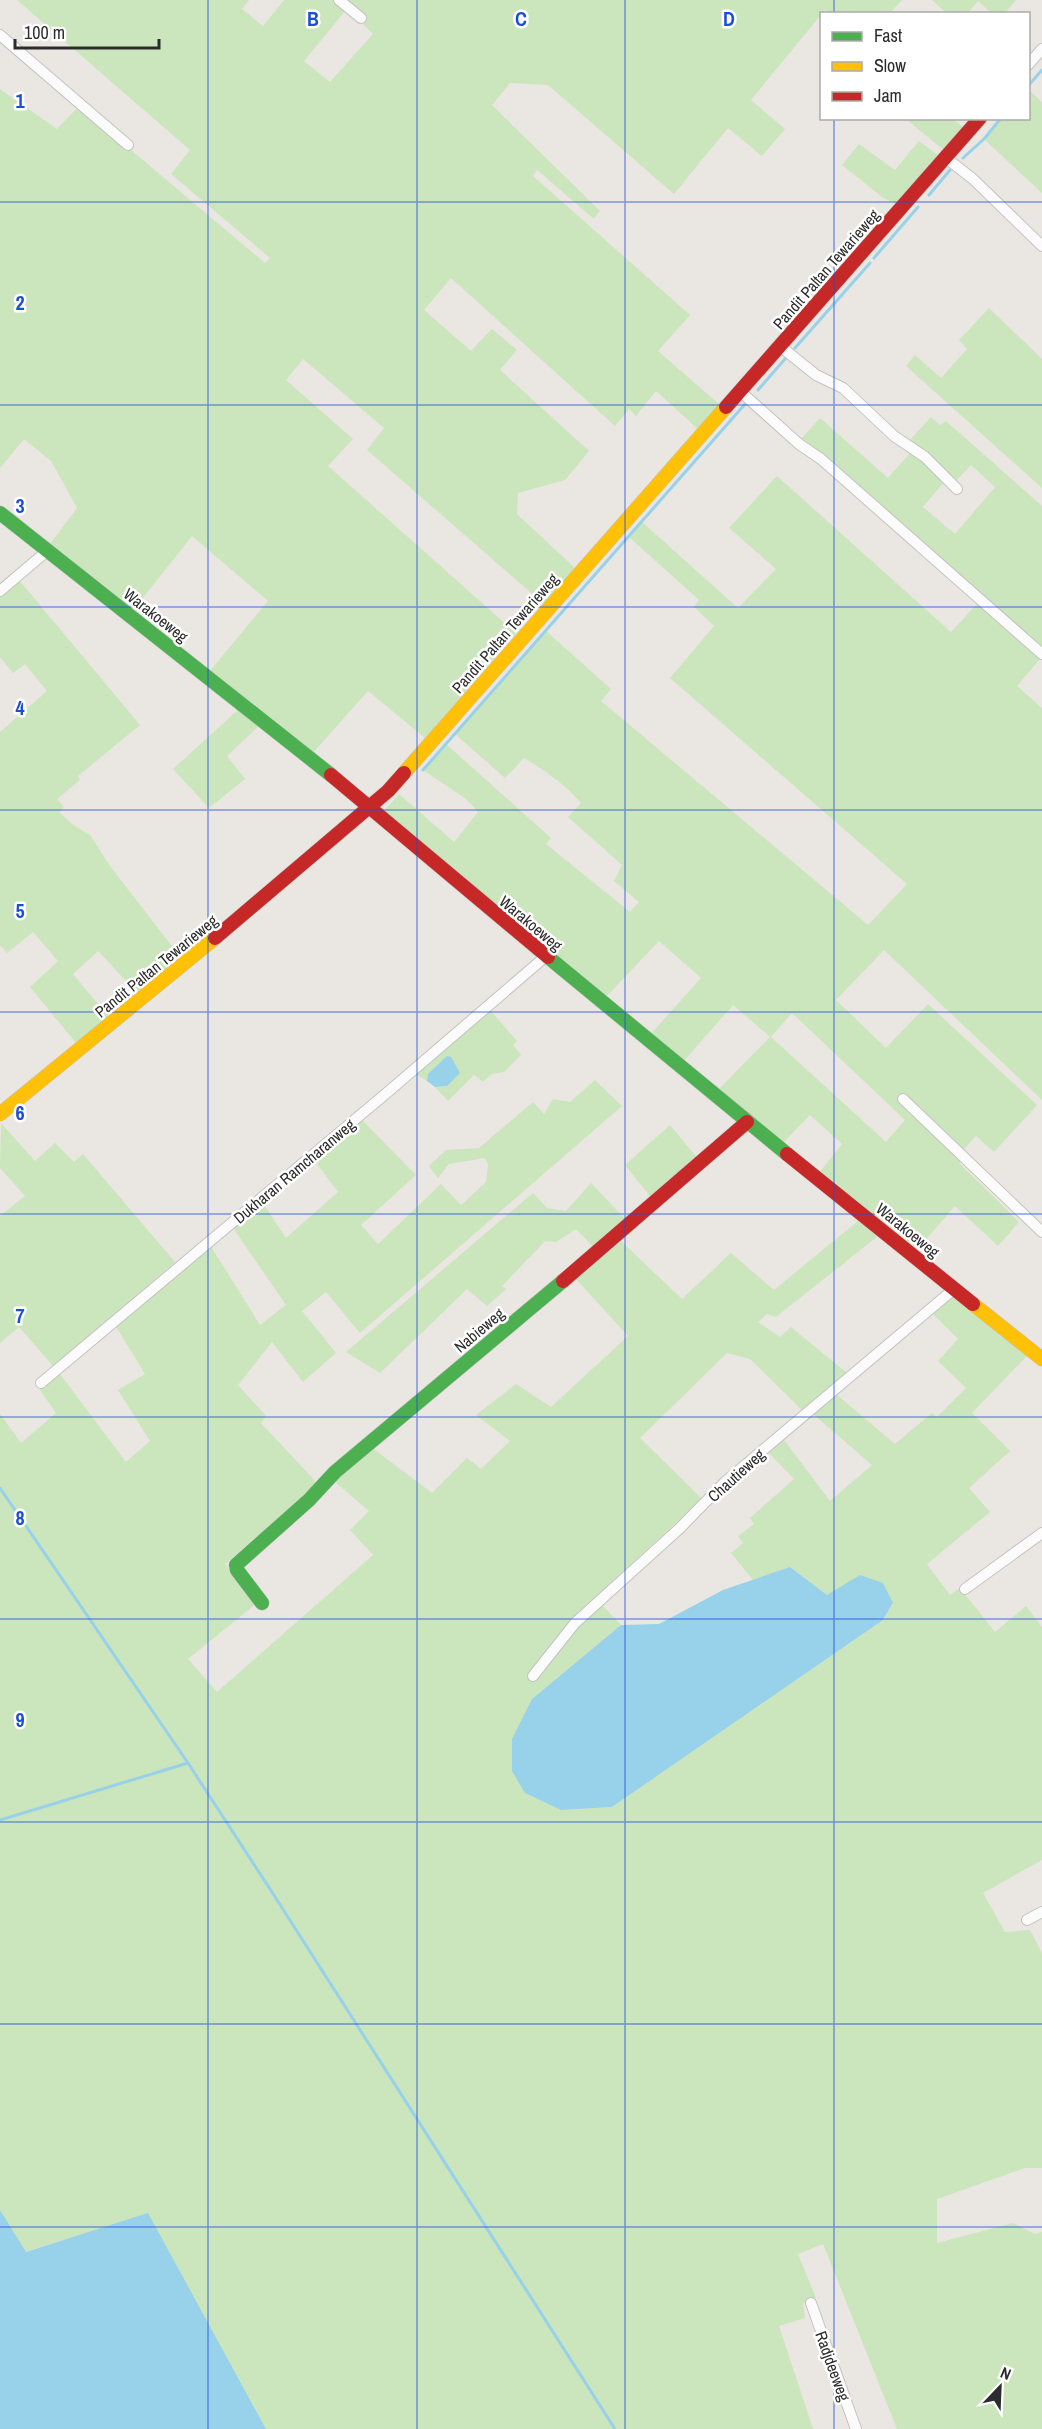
<svg xmlns="http://www.w3.org/2000/svg" width="1042" height="2429" viewBox="0 0 1042 2429" font-family="'Archivo Narrow',sans-serif">
	<rect width="100%" height="100%" fill="#eae7e2"/>
	<!-- green -->
	<path fill="#cbe5bc" fill-rule="evenodd" d="M 17,0 L 249,0 L 242,9 L 263,26 L 284,0 L 334,0 L 346,10 L 304,61 L 330,82 L 373,34 L 363,24 L 367,18 L 345,0 L 902,0 L 890,13 L 829,13 L 825,10 L 751,100 L 785,129 L 762,156 L 728,128 L 674,194 L 548,85 L 510,83 L 492,105 L 600,211 L 594,219 L 537,170 L 533,176 L 690,315 L 658,351 L 720,405 L 699,430 L 656,391 L 636,416 L 629,409 L 615,426 L 451,278 L 424,310 L 471,351 L 492,329 L 517,350 L 500,370 L 589,451 L 565,480 L 518,493 L 517,514 L 575,568 L 544,604 L 367,450 L 384,428 L 303,359 L 286,380 L 353,439 L 328,466 L 516,633 L 425,738 L 368,691 L 312,754 L 209,672 L 268,601 L 192,536 L 134,609 L 50,544 L 77,508 L 51,461 L 24,439 L 0,468 L 0,89 L 57,129 L 79,106 L 265,263 L 270,258 L 171,174 L 190,150 Z
		M 932,0 L 1016,0 L 1005,13 L 991,13 L 978,1 L 968,13 L 947,14 Z
		M 1029,90 L 1042,102 L 1042,193 L 984,139 L 1001,119 L 1028,118 Z
		M 906,119 L 953,119 L 965,129 L 946,152 Z
		M 919,141 L 940,157 L 897,205 L 882,197 L 842,165 L 859,144 L 895,170 Z
		M 989,308 L 1042,359 L 1042,488 L 906,366 L 915,355 L 941,378 L 967,349 L 959,340 Z
		M 931,417 L 940,425 L 946,421 L 1042,506 L 1042,647 L 823,456 L 800,440 L 820,418 L 888,478 L 911,452 L 920,458 L 945,481 L 923,507 L 955,534 L 995,487 L 971,465 L 955,482 L 910,440 Z
		M 777,476 L 951,632 L 977,604 L 1040,659 L 1017,686 L 1042,708 L 1042,1100 L 884,950 L 836,1000 L 886,1048 L 928,1004 L 1037,1105 L 994,1152 L 976,1136 L 964,1149 L 968,1154 L 959,1163 L 1019,1222 L 998,1246 L 955,1206 L 915,1252 L 819,1173 L 842,1144 L 810,1115 L 783,1143 L 718,1090 L 770,1037 L 733,1005 L 683,1062 L 650,1035 L 701,978 L 659,941 L 604,999 L 386,819 L 384,811 L 399,794 L 454,842 L 478,812 L 466,799 L 423,770 L 446,744 L 551,838 L 546,844 L 630,912 L 639,902 L 614,881 L 622,865 L 568,817 L 581,803 C 564,784 546,771 524,758 L 505,778 L 455,734 L 546,631 L 611,689 L 601,701 L 868,925 L 907,884 L 670,678 L 714,626 L 694,607 L 699,600 L 629,537 L 642,522 L 738,608 L 776,569 L 729,528 ZM 792,1013 L 905,1120 L 886,1142 L 771,1037 Z
		M 19,580 L 140,725 L 78,776 L 80,780 L 57,799 L 64,807 L 59,812 L 72,824 L 90,835 L 110,866 L 181,958 L 138,994 L 98,951 L 73,974 L 109,1017 L 77,1044 L 30,987 L 58,961 L 33,932 L 7,953 L 0,945 L 0,732 L 47,691 L 25,664 L 13,673 L 0,657 L 0,596 Z
		M 240,708 L 261,724 L 227,756 L 245,779 L 209,808 L 173,769 Z
		M 490,1010 L 517,1041 L 513,1045 L 521,1055 L 504,1072 L 492,1074 L 483,1082 L 474,1075 L 448,1101 L 435,1087 L 447,1086 L 447,1057 L 428,1074 L 427,1081 L 416,1074 Z
		M 595,1080 L 622,1106 L 360,1333 L 326,1292 L 302,1311 L 336,1353 L 303,1382 L 272,1342 L 238,1385 L 266,1416 L 261,1423 L 318,1484 L 225,1564 L 257,1603 L 188,1659 L 217,1692 L 373,1555 L 350,1530 L 369,1511 L 334,1481 L 371,1447 L 432,1493 L 467,1458 L 481,1469 L 510,1441 L 476,1415 L 516,1384 L 551,1407 L 628,1336 L 576,1279 L 621,1241 L 682,1299 L 731,1253 L 774,1290 L 858,1221 L 878,1236 L 776,1317 L 767,1314 L 758,1322 L 780,1337 L 791,1327 L 847,1373 L 804,1412 L 750,1359 L 727,1353 L 640,1438 L 702,1499 L 571,1619 L 529,1677 L 578,1624 L 601,1604 L 621,1625 L 532,1699 L 525,1793 L 561,1810 L 612,1807 L 883,1620 L 893,1604 L 883,1583 L 827,1595 L 790,1567 L 753,1580 L 731,1553 L 743,1543 L 738,1536 L 754,1524 L 750,1518 L 794,1479 L 769,1453 L 784,1440 L 830,1501 L 872,1465 L 813,1414 L 836,1394 L 895,1444 L 932,1413 L 937,1417 L 966,1388 L 938,1361 L 958,1339 L 932,1313 L 954,1295 L 1028,1355 L 972,1413 L 1010,1451 L 969,1488 L 990,1512 L 927,1564 L 950,1595 L 960,1588 L 995,1632 L 1026,1606 L 1042,1627 L 1042,1860 L 983,1893 L 1005,1932 L 1030,1930 L 1042,1953 L 1042,2168 L 1025,2168 L 937,2199 L 937,2243 L 1013,2223 L 1035,2234 L 1042,2232 L 1042,2429 L 897,2429 L 823,2244 L 798,2254 L 816,2298 L 803,2303 L 805,2318 L 779,2326 L 813,2429 L 266,2429 L 148,2214 L 25,2252 L 0,2210 L 0,1414 L 21,1443 L 56,1413 L 40,1390 L 60,1374 L 126,1462 L 150,1441 L 118,1390 L 145,1374 L 115,1325 L 210,1245 L 260,1325 L 286,1305 L 233,1228 L 263,1203 L 286,1238 L 338,1192 L 314,1160 L 362,1120 L 416,1175 L 361,1225 L 378,1244 L 441,1184 L 461,1205 L 486,1182 L 488,1165 L 485,1158 L 449,1164 L 438,1178 L 429,1166 L 446,1150 L 479,1148 L 533,1102 L 544,1114 L 553,1099 L 570,1102 Z
		M 1,1123 L 35,1161 L 55,1143 L 74,1162 L 83,1154 L 175,1262 L 54,1367 L 19,1327 L 0,1343 L 0,1216 L 25,1196 L 0,1168 Z
		M 670,1125 L 699,1160 L 653,1200 L 625,1165 Z
		M 591,1183 L 627,1221 L 595,1249 L 576,1229 L 556,1242 L 545,1241 L 502,1286 L 506,1289 L 487,1306 L 467,1289 L 380,1373 L 346,1352 L 533,1193 L 547,1208 L 566,1211 Z"/>
	<!-- water -->
	<path fill="#97d1ea" d="M 447,1056 L 451,1057 L 460,1073 L 447,1086 L 435,1087 L 427,1081 L 428,1074 Z
		M 790,1567 L 827,1595 L 860,1575 L 883,1583 L 893,1603 L 883,1620 L 612,1807 L 561,1810 L 525,1793 L 512,1771 L 512,1739 L 532,1699 L 621,1625 L 659,1624 L 723,1590 Z
		M 0,2210 L 26,2252 L 148,2213 L 266,2429 L 0,2429 Z"/>
	<g fill="none" stroke-linecap="round" stroke-linejoin="round">
		<!-- stream -->
		<path stroke="#97d1ea" stroke-width="3" d="M 1028,86 L 1042,70
			M 963,158 L 984,139 L 1001,118
			M 929,195 L 950,170
			M 874,258 L 918,207
			M 795,348 L 870,263
			M 758,390 L 785,359
			M 423,770 L 746,403
			M 0,1488 L 188,1763 L 270,1889 L 615,2429
			M 0,1820 L 188,1763"/>
		<!-- street casing -->
		<g stroke="#c3c3c3" stroke-width="12">
			<path id="street" d="M 339,0 L 361,18
				M 0,35 L 128,145
				M 1028,65 L 1042,49
				M 946,158 L 973,179 L 1042,246
				M 780,346 L 816,375 L 843,388 L 894,436 L 925,457 L 957,489
				M 741,392 L 799,444 L 821,459 L 1042,654
				M 0,591 L 47,551
				M 903,1099 L 1042,1232
				M 41,1383 L 389,1091 L 545,957
				M 965,1589 L 1042,1533
				M 533,1676 L 575,1623 L 680,1528 L 725,1482 L 954,1289
				M 1027,1920 L 1042,1912
				M 811,2303 L 856,2429"/>
		</g>
		<!-- fast casing -->
		<g stroke="#c3c3c3" stroke-width="15">
			<path id="fast" d="M 0,513 L 331,775
				M 548,957 L 787,1154
				M 262,1603 L 237,1570 L 236,1565 L 309,1500 L 335,1472 L 563,1281"/>
		</g>
		<!-- slow casing -->
		<g stroke="#c3c3c3" stroke-width="15">
			<path id="slow" d="M 404,773 L 726,407
				M 0,1114 L 215,938
				M 973,1304 L 1042,1359"/>
		</g>
		<!-- jam casing -->
		<g stroke="#c3c3c3" stroke-width="15">
			<path id="jam" d="M 726,407 L 980,118
				M 331,775 L 548,957
				M 215,938 L 388,791 L 404,773
				M 787,1154 L 973,1304
				M 563,1281 L 747,1122"/>
		</g>
		<!-- street -->
		<use href="#street" stroke="#fcfbfb" stroke-width="10"/>
		<!-- fast -->
		<use href="#fast" stroke="#4caf50" stroke-width="14"/>
		<!-- slow -->
		<use href="#slow" stroke="#ffc107" stroke-width="14"/>
		<!-- jam -->
		<use href="#jam" stroke="#c62828" stroke-width="14"/>
	</g>
	<!-- grid -->
	<path fill="none" stroke="#1d4ed8" stroke-width="1.5" stroke-opacity="0.55" d="M 208,0 L 208,2429M 417,0 L 417,2429M 625,0 L 625,2429M 834,0 L 834,14M 834,118 L 834,2429M 0,202 L 1042,202M 0,405 L 1042,405M 0,607 L 1042,607M 0,810 L 1042,810M 0,1012 L 1042,1012M 0,1214 L 1042,1214M 0,1417 L 1042,1417M 0,1619 L 1042,1619M 0,1822 L 1042,1822M 0,2024 L 1042,2024M 0,2227 L 1042,2227"/>
	<g text-anchor="middle" stroke-width="5" stroke-linejoin="round" paint-order="stroke">
		<!-- street labels -->
		<g font-size="16" fill="#2c2c2c" stroke="#fff">
			<text transform="translate(826 269) rotate(-49)" y="6">Pandit Paltan Tewarieweg</text>
			<text transform="translate(156 615) rotate(38)" y="6">Warakoeweg</text>
			<text transform="translate(505 633) rotate(-49)" y="6">Pandit Paltan Tewarieweg</text>
			<text transform="translate(531 923) rotate(40)" y="6">Warakoeweg</text>
			<text transform="translate(156 966) rotate(-39)" y="6">Pandit Paltan Tewarieweg</text>
			<text transform="translate(294 1171) rotate(-40)" y="6">Dukharan Ramcharanweg</text>
			<text transform="translate(908 1230) rotate(39)" y="6">Warakoeweg</text>
			<text transform="translate(479 1330) rotate(-40)" y="6">Nabieweg</text>
			<text transform="translate(736 1475) rotate(-42)" y="6">Chautieweg</text>
			<text transform="translate(833 2366) rotate(70)" y="6">Radjdeeweg</text>
		</g>
	</g>
	<g font-size="20" text-anchor="middle" font-weight="bold" fill="#1d4ed8" stroke="#fff" stroke-width="5" stroke-linejoin="round" paint-order="stroke">
		<text x="313" y="26">B</text>
		<text x="521" y="26">C</text>
		<text x="729" y="26">D</text>
		<text x="20" y="108">1</text>
		<text x="20" y="310">2</text>
		<text x="20" y="513">3</text>
		<text x="20" y="715">4</text>
		<text x="20" y="918">5</text>
		<text x="20" y="1120">6</text>
		<text x="20" y="1323">7</text>
		<text x="20" y="1525">8</text>
		<text x="20" y="1727">9</text>
	</g>
	<!-- legend -->
	<rect x="820" y="12" width="210" height="108" fill="#ffffff" stroke="#ababab" stroke-width="1.5"/>
	<rect x="832" y="32" width="30" height="9" fill="#4caf50" stroke="#ababab" stroke-width="1.5"/>
	<text x="874" y="42" font-size="18" fill="#2c2c2c">Fast</text>
	<rect x="832" y="62" width="30" height="9" fill="#ffc107" stroke="#ababab" stroke-width="1.5"/>
	<text x="874" y="72" font-size="18" fill="#2c2c2c">Slow</text>
	<rect x="832" y="92" width="30" height="9" fill="#c62828" stroke="#ababab" stroke-width="1.5"/>
	<text x="874" y="102" font-size="18" fill="#2c2c2c">Jam</text>
	<!-- north arrow -->
	<g transform="translate(1000 2387) rotate(23)" stroke="#ffffff" stroke-width="4.5" paint-order="stroke">
	<path d="M0-4.5L10 22L0 15L-10 22Z" fill="#2c2c2c"/>
	<text y="-9" font-size="16" font-weight="bold" text-anchor="middle" fill="#2c2c2c">N</text>
	</g>
	<!-- scale -->
	<path d="M15 39v9h144v-9" fill="none" stroke="#2c2c2c" stroke-width="3"/>
	<text x="24" y="39" font-size="18" fill="#2c2c2c" stroke="#ffffff" stroke-width="4.5" paint-order="stroke">100 m</text>
</svg>
